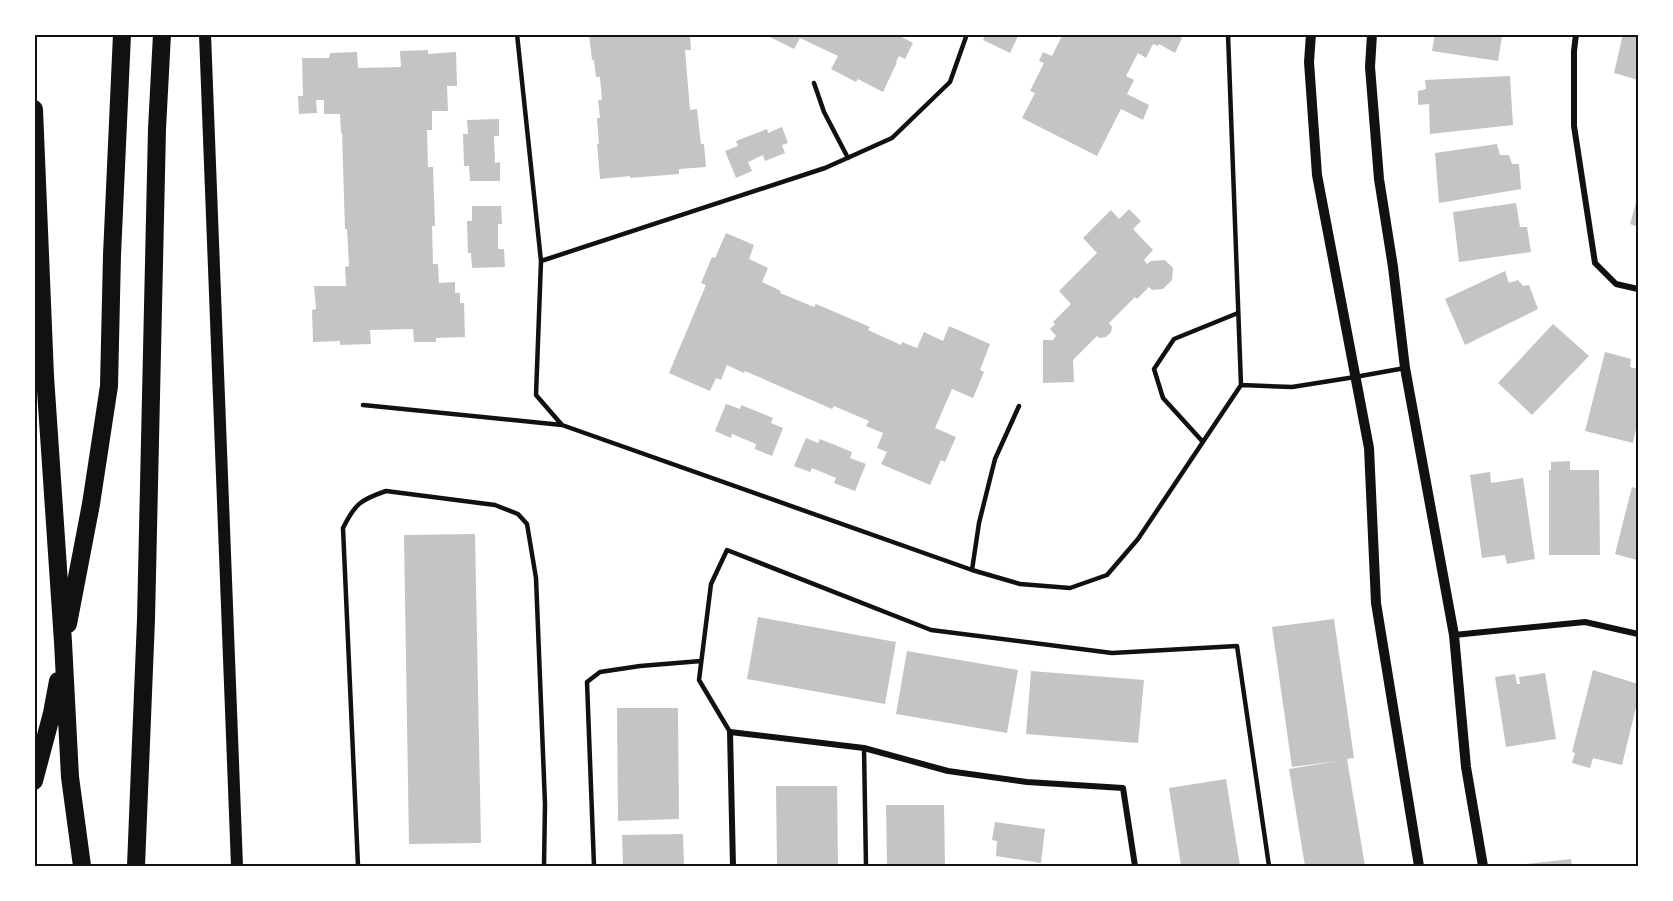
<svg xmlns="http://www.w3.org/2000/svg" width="1673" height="901" viewBox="0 0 1673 901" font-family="Karla,sans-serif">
	<rect width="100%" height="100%" fill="#fff"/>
	<!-- building -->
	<path fill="#c4c4c4" d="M 589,34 L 690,34 L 691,50 L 685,50 L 690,110 L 697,109 L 701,144 L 704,144 L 706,167 L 679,169 L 679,174 L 630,178 L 630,176 L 600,179 L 597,144 L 599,144 L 597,118 L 600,118 L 598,100 L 602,100 L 600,77 L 596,77 L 594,60 L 592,60 Z
		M 771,34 L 896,34 L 913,43 L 905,59 L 899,56 L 896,62 L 897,62 L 883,92 L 858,79 L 856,82 L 831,69 L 838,56 L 800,38 L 794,49 L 770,37 Z
		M 986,34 L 1019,34 L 1010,53 L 983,40 Z
		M 1063,34 L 1175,34 L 1182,38 L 1175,53 L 1159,44 L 1158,46 L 1153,44 L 1146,58 L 1138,53 L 1126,76 L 1134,80 L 1127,94 L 1149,105 L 1143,120 L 1121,109 L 1097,156 L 1022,118 L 1035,93 L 1030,91 L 1044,63 L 1039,61 L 1043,52 L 1052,56 Z
		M 1435,34 L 1508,34 L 1508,37 L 1502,36 L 1498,61 L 1432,51 Z
		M 1623,34 L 1638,34 L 1638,80 L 1614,73 Z
		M 428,50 L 428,54 L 456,52 L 457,86 L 447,86 L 448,111 L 432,111 L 432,130 L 427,130 L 428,167 L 433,167 L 435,226 L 432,226 L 433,264 L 438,264 L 439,283 L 455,282 L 455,293 L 460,293 L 460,303 L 464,303 L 465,337 L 436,338 L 436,342 L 414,342 L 413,329 L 370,330 L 371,344 L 340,345 L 340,341 L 313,342 L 312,310 L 316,309 L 314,286 L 346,286 L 345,267 L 349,266 L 347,229 L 345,229 L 342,133 L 341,133 L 340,114 L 324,114 L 324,100 L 316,100 L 317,113 L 299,114 L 298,96 L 303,96 L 302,58 L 329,58 L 330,53 L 357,52 L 358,68 L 401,67 L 400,51 Z
		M 1510,76 L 1513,125 L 1430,134 L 1429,104 L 1418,105 L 1418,91 L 1426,89 L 1425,80 Z
		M 499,119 L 499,136 L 494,136 L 495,163 L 500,162 L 500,181 L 470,181 L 469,166 L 464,166 L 463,134 L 468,134 L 467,120 Z
		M 782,127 L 788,143 L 782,145 L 785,153 L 765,161 L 763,155 L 748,162 L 752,171 L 736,178 L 725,151 L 738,146 L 736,141 L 767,129 L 768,133 Z
		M 1497,144 L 1500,155 L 1509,155 L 1512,164 L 1519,164 L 1521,189 L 1439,203 L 1435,153 Z
		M 1638,195 L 1638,227 L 1630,224 Z
		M 1516,203 L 1520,227 L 1527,227 L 1531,252 L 1459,262 L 1453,212 Z
		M 472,206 L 501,206 L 502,224 L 498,224 L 498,249 L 504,249 L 505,267 L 472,268 L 471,253 L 468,253 L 467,221 L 472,221 Z
		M 1129,209 L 1141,221 L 1133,229 L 1153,250 L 1144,260 L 1147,264 L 1151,261 L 1165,260 L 1173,268 L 1172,280 L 1163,289 L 1152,290 L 1149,287 L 1137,299 L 1135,297 L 1109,323 L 1112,327 L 1111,332 L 1106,337 L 1099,338 L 1097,336 L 1073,360 L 1074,382 L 1043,383 L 1043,340 L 1054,340 L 1053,339 L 1056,336 L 1050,329 L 1055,324 L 1053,322 L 1071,304 L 1059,291 L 1097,253 L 1083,238 L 1111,210 L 1119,219 Z
		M 726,233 L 754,245 L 749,259 L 768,268 L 762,282 L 781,291 L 780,293 L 814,307 L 816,304 L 870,327 L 868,330 L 901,345 L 902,342 L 917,348 L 924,332 L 943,341 L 949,326 L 990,344 L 980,370 L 984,372 L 973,398 L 952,389 L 935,428 L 956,437 L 945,462 L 941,460 L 930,485 L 881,464 L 887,452 L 877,448 L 883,433 L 866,426 L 869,421 L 834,406 L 832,409 L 745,371 L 744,373 L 727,365 L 721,380 L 716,378 L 710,391 L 669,373 L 706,285 L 701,283 L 712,257 L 715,258 Z
		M 1505,271 L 1509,283 L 1518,280 L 1523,286 L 1529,285 L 1538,309 L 1465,345 L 1445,299 Z
		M 1553,324 L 1589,356 L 1532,415 L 1498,383 Z
		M 1605,352 L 1631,359 L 1630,367 L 1638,369 L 1636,377 L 1638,378 L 1638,419 L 1633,443 L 1585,431 Z
		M 726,404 L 740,409 L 741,405 L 773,418 L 771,423 L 783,428 L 772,456 L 755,449 L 756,444 L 732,434 L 731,438 L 715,431 Z
		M 806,438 L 818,443 L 820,439 L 852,452 L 850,458 L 866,464 L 855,491 L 834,483 L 836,478 L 812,468 L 810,472 L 794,466 Z
		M 1570,461 L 1570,470 L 1599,470 L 1600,555 L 1549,555 L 1549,470 L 1551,470 L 1551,462 Z
		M 1490,472 L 1491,483 L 1523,478 L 1535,559 L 1507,564 L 1505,555 L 1482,558 L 1470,475 Z
		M 1632,487 L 1638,489 L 1638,565 L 1636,565 L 1637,560 L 1615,554 Z
		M 475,534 L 481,843 L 409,844 L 404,535 Z
		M 758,617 L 896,642 L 885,704 L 747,679 Z
		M 1334,619 L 1354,758 L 1347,759 L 1365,866 L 1305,866 L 1289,769 L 1337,761 L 1292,767 L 1272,627 Z
		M 907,651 L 1018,670 L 1007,733 L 896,714 Z
		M 1593,670 L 1638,684 L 1638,699 L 1622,765 L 1593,758 L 1590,768 L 1572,763 L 1575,753 L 1572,752 Z
		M 1031,671 L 1144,680 L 1138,743 L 1026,734 Z
		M 1545,673 L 1556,739 L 1506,747 L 1495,677 L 1515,674 L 1517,684 L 1520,684 L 1519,677 Z
		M 617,708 L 678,708 L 679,819 L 618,821 Z
		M 1226,779 L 1240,866 L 1181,866 L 1169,788 Z
		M 776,786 L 837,786 L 838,866 L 777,866 Z
		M 886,805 L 944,805 L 945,866 L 887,866 Z
		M 995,822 L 1045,829 L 1041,863 L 996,856 L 997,841 L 992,840 Z
		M 683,834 L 684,866 L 623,866 L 622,835 Z
		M 1571,859 L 1572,866 L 1518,866 L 1518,865 Z"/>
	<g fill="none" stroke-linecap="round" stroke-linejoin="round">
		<!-- service -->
		<path stroke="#111" stroke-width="4.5" d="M 517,34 L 541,261 L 536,395 L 562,425 L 972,570 L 1020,584 L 1070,588 L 1107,575 L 1138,539 L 1241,385 L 1292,387 L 1355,377 L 1405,368
			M 1228,34 L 1241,385
			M 814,83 L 824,112 L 848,158
			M 541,261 L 825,168 L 892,138 L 950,82 L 967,34
			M 363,405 L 562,425
			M 1203,442 L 1163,398 L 1154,369 L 1174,339 L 1238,313
			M 972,570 L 979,523 L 995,459 L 1019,406
			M 730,732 L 699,680 L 711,584 L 727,550 L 931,630 L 1112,653 L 1237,646 L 1269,866
			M 864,748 L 866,866
			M 358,866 L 343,528 C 355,504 360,500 386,491 L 495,505 L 518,514 L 527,524 L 536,578 L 545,804 L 544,866
			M 594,866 L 587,682 L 600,672 L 640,666 L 701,661"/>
		<!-- minor -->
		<path stroke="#111" stroke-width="6" d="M 1576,34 L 1574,51 L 1574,126 L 1595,263 L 1616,284 L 1638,289
			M 1454,635 L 1585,622 L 1638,634
			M 733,866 L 730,732 L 864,748 L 948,771 L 1027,782 L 1123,788 L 1135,866"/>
		<!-- tertiary -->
		<path stroke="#111" stroke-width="10" d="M 1311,34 L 1309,62 L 1317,175 L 1369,448 L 1376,603 L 1419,866
			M 1372,34 L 1370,67 L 1379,179 L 1393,267 L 1405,368 L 1454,635 L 1466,767 L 1483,866"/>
		<!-- secondary -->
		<path stroke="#111" stroke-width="12" d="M 205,34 L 237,866"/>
		<!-- motorway -->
		<path stroke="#111" stroke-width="18" d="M 34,109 L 45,376 L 63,642 L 70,777 L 82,866
			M 68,624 L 91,504 L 109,386 L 112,255 L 122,34
			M 34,781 L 52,713 L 58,681
			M 136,866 L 146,619 L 157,129 L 162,34"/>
	</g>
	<!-- border -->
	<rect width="1673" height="901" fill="none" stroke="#ffffff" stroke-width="72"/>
	<rect x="36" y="36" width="1601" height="829" fill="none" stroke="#111" stroke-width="2"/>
</svg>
